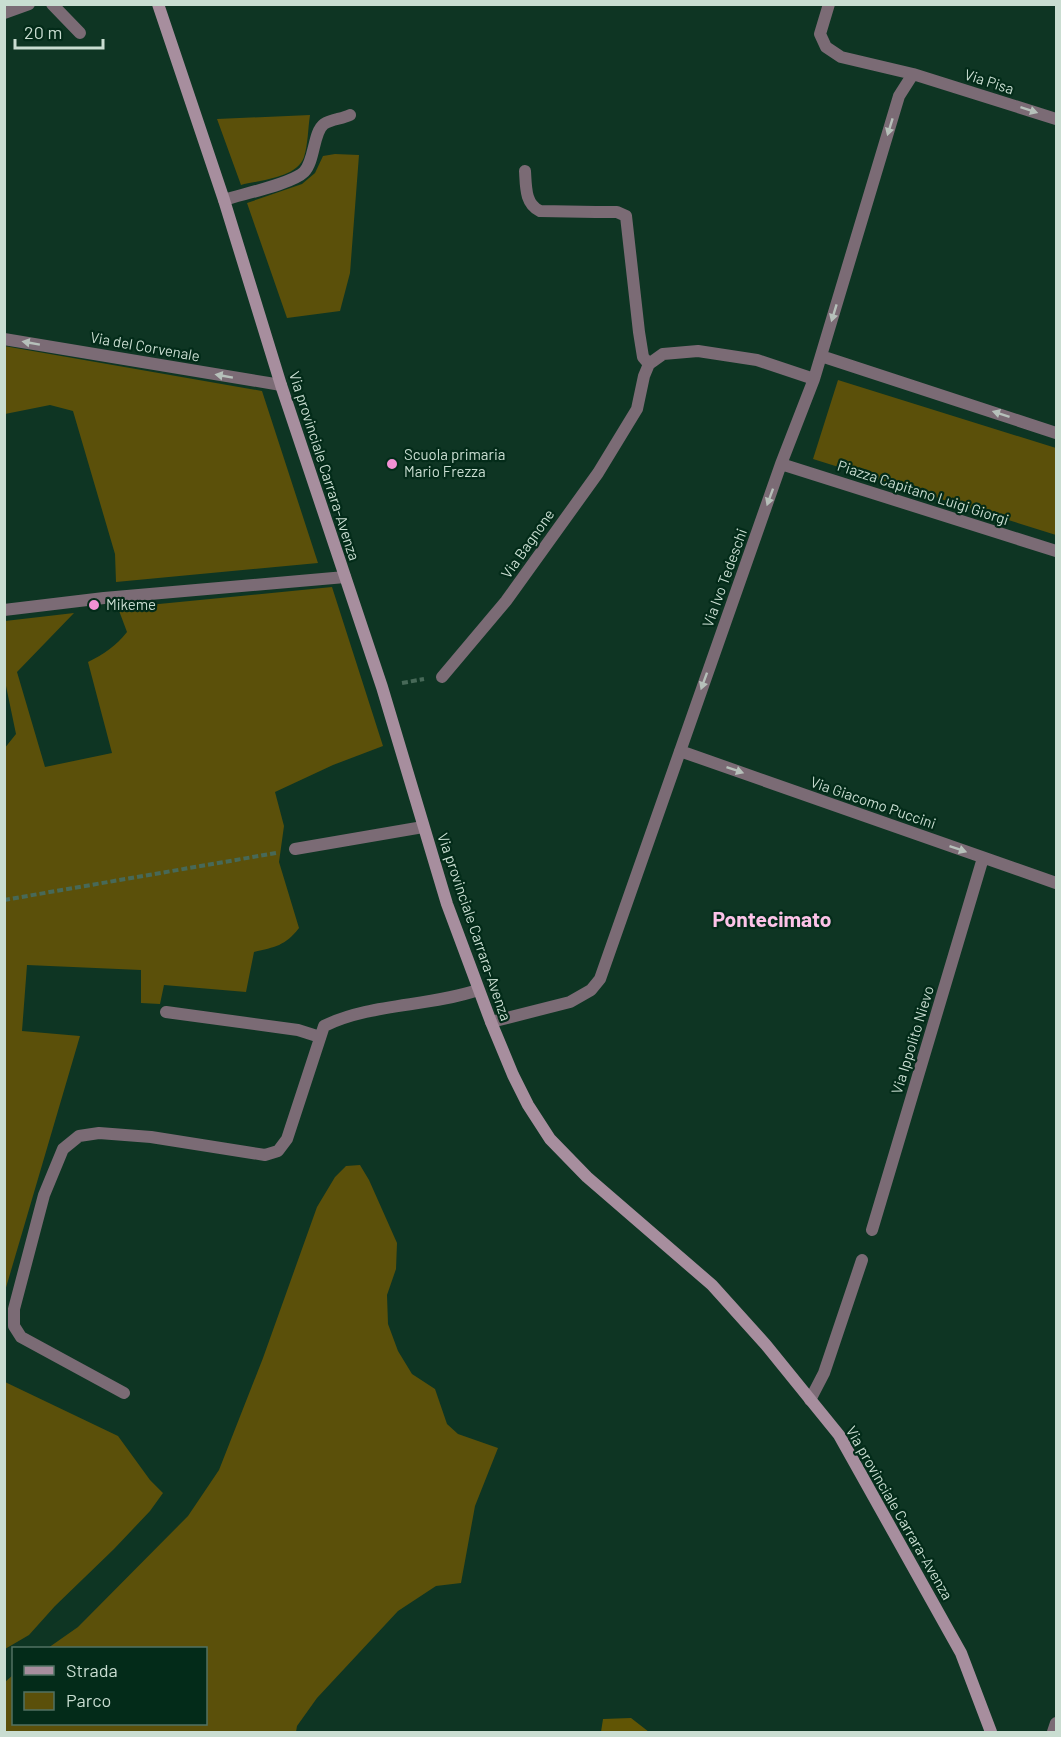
<svg xmlns="http://www.w3.org/2000/svg" width="1061" height="1737" viewBox="0 0 1061 1737" font-family="Barlow,sans-serif">
	<rect width="100%" height="100%" fill="#0e3523"/>
	<!-- green -->
	<path fill="#5b500a" d="M 310,115 C 308,128 308,145 304,157 C 297,178 260,180 241,185 L 217,119 Z
		M 335,154 L 359,155 L 350,273 L 340,311 L 287,318 L 247,203 L 302,184 L 315,173 L 323,156 Z
		M 4,346 L 262,391 L 318,563 L 116,582 L 115,554 L 73,411 L 50,405 L 5,414 Z
		M 838,380 L 1056,448 L 1056,535 L 813,459 Z
		M 332,587 L 383,746 L 333,765 L 275,792 L 284,826 L 279,862 L 299,928 C 285,946 275,947 254,952 L 246,992 L 164,985 L 160,1004 L 141,1003 L 141,970 L 27,965 L 22,1031 L 80,1036 L 5,1291 L 4,749 L 16,734 L 6,686 L 5,688 L 5,621 L 74,613 L 17,672 L 45,767 L 112,753 L 88,662 C 104,654 116,646 127,632 L 118,608 Z
		M 360,1165 L 369,1180 L 397,1243 L 396,1269 L 387,1295 L 388,1324 L 398,1351 L 412,1374 L 435,1389 L 447,1424 L 458,1434 L 498,1448 L 475,1506 L 461,1583 L 436,1586 L 398,1611 L 317,1698 L 297,1726 L 296,1732 L 5,1732 L 5,1682 L 13,1675 L 14,1724 L 206,1724 L 206,1648 L 48,1648 L 78,1627 L 188,1516 L 219,1470 L 263,1358 L 317,1207 L 335,1177 L 346,1166 Z
		M 5,1382 L 118,1436 L 150,1480 L 163,1493 L 150,1511 L 114,1549 L 55,1606 L 29,1635 L 5,1649 Z"/>
	<!-- forest -->
	<path fill="#615505" d="M 631,1718 L 649,1732 L 601,1732 L 603,1719 Z"/>
	<g fill="none" stroke-linecap="round" stroke-linejoin="round">
		<!-- path -->
		<path stroke="#476958" stroke-width="4" stroke-dasharray="6 3" stroke-linecap="butt" d="M 402,683 L 424,679
			M 4,900 L 276,853"/>
		<!-- lane -->
		<path stroke="#7b6b75" stroke-width="12" d="M 52,4 L 80,33
			M 525,171 C 526,187 525,204 540,211 L 596,212
			M 224,200 C 242,194 292,184 304,172 C 315,161 313,132 324,124 C 331,119 342,119 350,115
			M 4,610 L 104,598 L 345,577
			M 295,849 L 423,827
			M 166,1012 L 298,1030 L 320,1037
			M 124,1393 L 21,1337 L 14,1326 L 14,1309 L 44,1195 L 63,1149 L 79,1136 L 99,1133 L 151,1137 L 265,1155 L 278,1151 L 287,1139 L 324,1026 C 371,1003 428,1007 478,990"/>
		<!-- street -->
		<path stroke="#7b6b75" stroke-width="12" d="M 829,4 L 820,34 L 826,47 L 841,57 L 913,74 L 1056,119
			M 4,13 L 29,4
			M 596,212 L 617,212 L 626,216 L 639,332 L 643,357 L 649,364
			M 4,339 L 281,385
			M 821,356 L 1056,433
			M 781,464 L 1056,551
			M 442,677 L 506,601 L 598,473 L 637,409 L 644,376 L 649,364 L 663,354 L 698,351 L 757,360 L 814,379
			M 680,751 L 1056,883
			M 491,1022 L 570,1002 L 591,990 L 600,979 L 781,464 L 814,379 L 899,96 L 913,74
			M 872,1230 L 983,858
			M 810,1400 L 824,1373 L 862,1260
			M 1053,1732 L 1056,1723"/>
		<!-- secondary -->
		<path stroke="#a78e9e" stroke-width="12" d="M 158,4 L 224,200 L 281,385 L 382,687 L 447,904 L 491,1022 L 513,1075 L 528,1105 L 550,1139 L 587,1177 L 712,1285 L 766,1345 L 839,1435 L 961,1653 L 991,1732"/>
	</g>
	<!-- one-way arrows -->
	<defs><path id="oneway-solid" d="M-6-.8H1V-3.2L6.5 0L1 3.2V.8H-6Z" transform="scale(1.5)"/></defs>
	<g fill="#b6c0ba">
		<use href="#oneway-solid" transform="translate(1029 110) rotate(18)"/>
		<use href="#oneway-solid" transform="translate(890 127) rotate(107)"/>
		<use href="#oneway-solid" transform="translate(834 313) rotate(107)"/>
		<use href="#oneway-solid" transform="translate(31 343) rotate(-170)"/>
		<use href="#oneway-solid" transform="translate(224 376) rotate(-170)"/>
		<use href="#oneway-solid" transform="translate(1001 414) rotate(-162)"/>
		<use href="#oneway-solid" transform="translate(770 497) rotate(110)"/>
		<use href="#oneway-solid" transform="translate(704 681) rotate(110)"/>
		<use href="#oneway-solid" transform="translate(735 770) rotate(19)"/>
		<use href="#oneway-solid" transform="translate(958 849) rotate(19)"/>
	</g>
	<!-- markers -->
	<g fill="#f391d5" stroke="#032b19" stroke-width="2">
		<circle cx="392" cy="464" r="6"/>
		<circle cx="94" cy="605" r="6"/>
	</g>
	<g text-anchor="middle" stroke-width="4.5" stroke-linejoin="round" paint-order="stroke">
		<!-- street labels -->
		<g font-size="15" fill="#c9ddd1" stroke="#032b19">
			<text transform="translate(989 82) rotate(18)" y="5">Via Pisa</text>
			<text transform="translate(145 347) rotate(10)" y="5">Via del Corvenale</text>
			<text transform="translate(324 466) rotate(72)" y="5">Via provinciale Carrara-Avenza</text>
			<text transform="translate(923 493) rotate(18)" y="5">Piazza Capitano Luigi Giorgi</text>
			<text transform="translate(528 544) rotate(-55)" y="5">Via Bagnone</text>
			<text transform="translate(725 578) rotate(-70)" y="5">Via Ivo Tedeschi</text>
			<text transform="translate(873 803) rotate(19)" y="5">Via Giacomo Puccini</text>
			<text transform="translate(474 927) rotate(71)" y="5">Via provinciale Carrara-Avenza</text>
			<text transform="translate(913 1040) rotate(-73)" y="5">Via Ippolito Nievo</text>
			<text transform="translate(899 1513) rotate(60)" y="5">Via provinciale Carrara-Avenza</text>
		</g>
		<!-- poi labels -->
		<g font-size="15" fill="#c9ddd1" stroke="#032b19" text-anchor="start">
			<text x="404" y="460">Scuola primaria<tspan x="404" dy="17">Mario Frezza</tspan></text>
			<text x="106" y="610">Mikeme</text>
		</g>
		<!-- district labels -->
		<g font-size="21" font-weight="bold" fill="#fcc3e8" stroke="#032b19">
			<text x="772" y="927">Pontecimato</text>
		</g>
	</g>
	<!-- border -->
	<rect width="1061" height="1737" fill="none" stroke="#c9ddd1" stroke-width="12"/>
	<!-- legend -->
	<rect x="12" y="1647" width="195" height="78" fill="#032b19" stroke="#527263" stroke-width="1.5"/>
	<rect x="24" y="1666" width="30" height="9" fill="#a78e9e" stroke="#527263" stroke-width="1.5"/>
	<text x="66" y="1677" font-size="18" fill="#c9ddd1">Strada</text>
	<rect x="24" y="1692" width="30" height="18" fill="#5b500a" stroke="#527263" stroke-width="1.5"/>
	<text x="66" y="1707" font-size="18" fill="#c9ddd1">Parco</text>
	<!-- scale -->
	<path d="M15 39v9h88v-9" fill="none" stroke="#c9ddd1" stroke-width="3"/>
	<text x="24" y="39" font-size="18" fill="#c9ddd1" stroke="#032b19" stroke-width="4.5" paint-order="stroke">20 m</text>
</svg>
